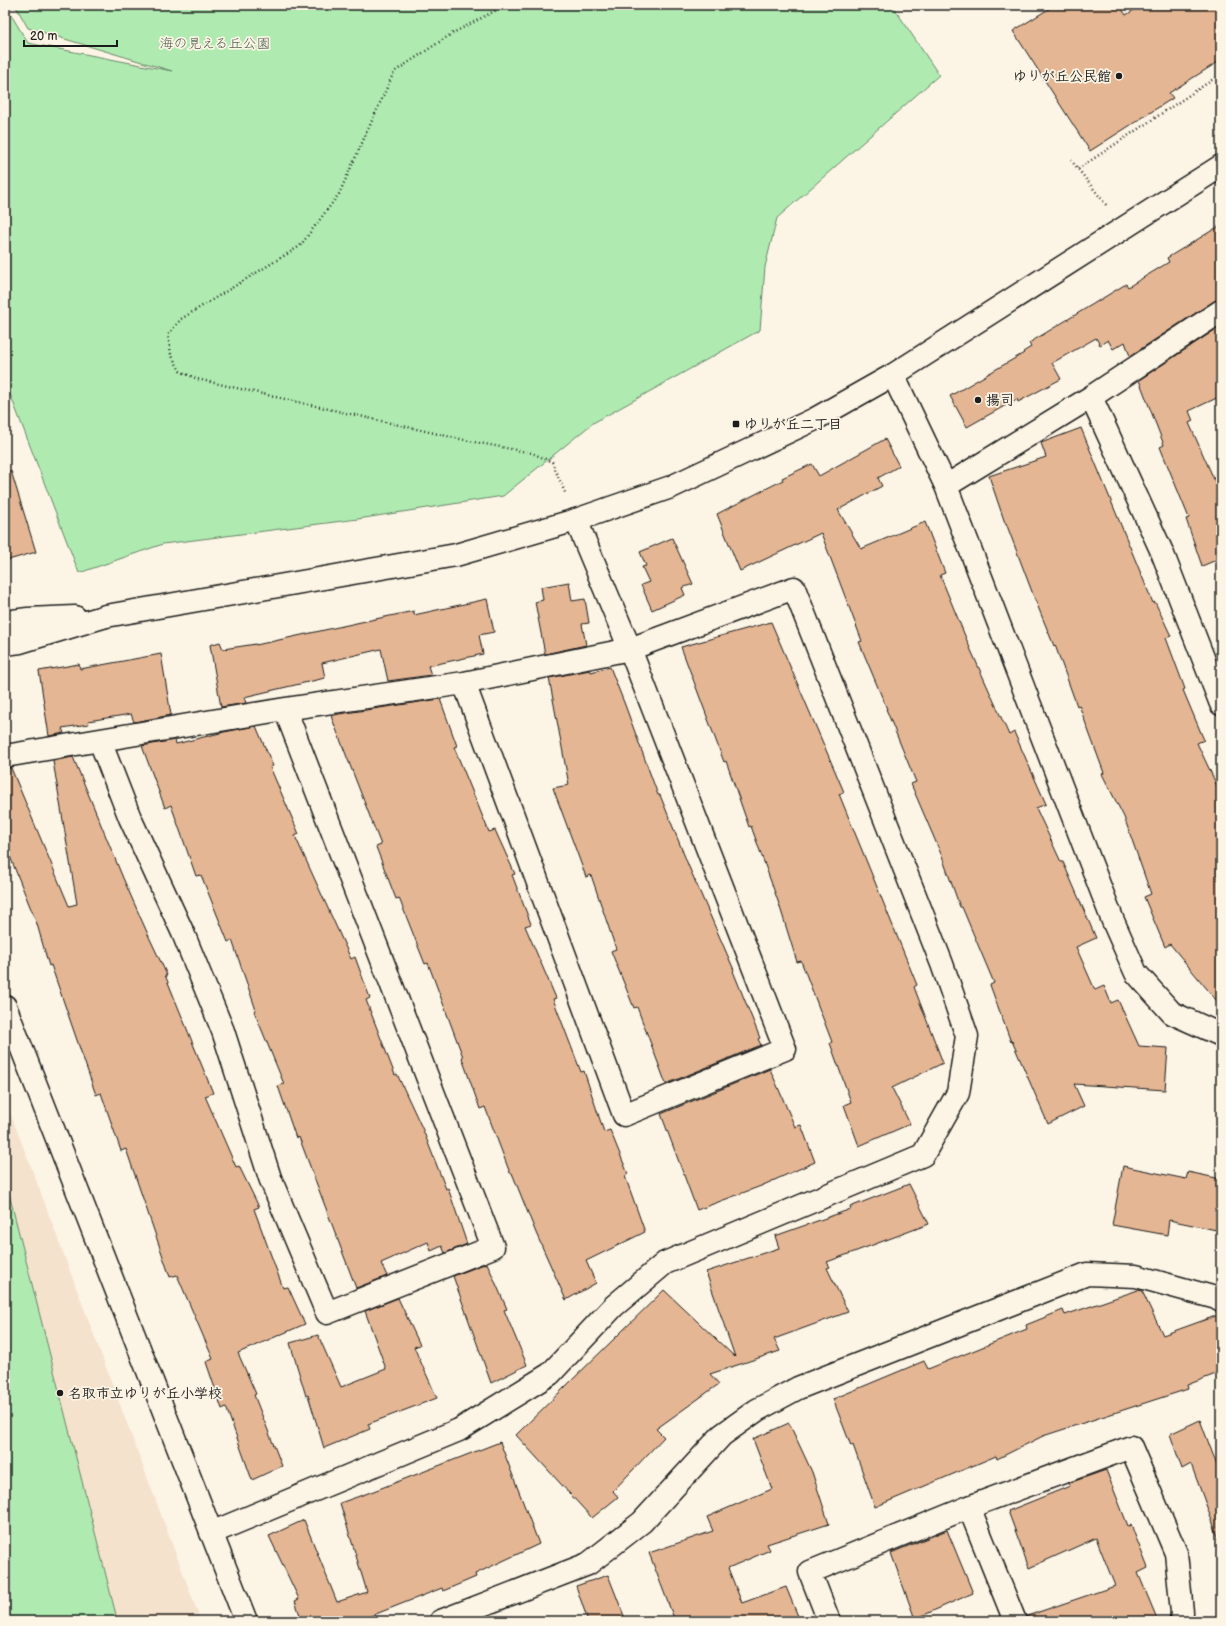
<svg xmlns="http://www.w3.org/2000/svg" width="1226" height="1626" viewBox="0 0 1226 1626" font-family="'Balsamiq Sans','Klee One',sans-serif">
	<rect width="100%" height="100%" fill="#fcf5e5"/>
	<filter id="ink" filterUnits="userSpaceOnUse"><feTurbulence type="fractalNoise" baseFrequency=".025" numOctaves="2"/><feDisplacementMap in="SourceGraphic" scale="8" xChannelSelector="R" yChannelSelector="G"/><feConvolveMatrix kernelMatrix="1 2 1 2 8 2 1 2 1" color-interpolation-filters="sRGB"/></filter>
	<g filter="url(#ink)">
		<!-- built -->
		<path fill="#f5e2cd" d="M 5,1100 L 30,1164 L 201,1621 L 5,1621 Z"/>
		<!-- green -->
		<path fill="#afebb1" stroke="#668466" d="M 5,5 L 28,43 L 172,71 L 28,28 L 15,5 L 892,5 L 939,75 L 777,218 L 765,267 L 760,330 L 593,423 L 503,496 L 358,519 L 163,544 L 79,573 L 5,381 Z
			M 5,1178 L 116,1615 L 112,1621 L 5,1621 Z"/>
		<!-- building -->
		<path fill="#e4b694" stroke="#1c1c1c" d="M 1055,5 L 1119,5 L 1126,15 L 1142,5 L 1221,5 L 1221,60 L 1169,93 L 1173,98 L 1090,151 L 1013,31 Z
			M 1221,225 L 1221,299 L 1214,301 L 1130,356 L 1125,342 L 1113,349 L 1108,340 L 1100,345 L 1096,338 L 1052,363 L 1061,379 L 1018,402 L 1017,399 L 967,427 L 950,396 L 1024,353 L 1023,352 L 1031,347 L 1029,343 L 1126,284 L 1128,287 L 1169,262 L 1167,258 Z
			M 1221,326 L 1221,396 L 1189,411 L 1193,421 L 1189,423 L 1221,495 L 1221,558 L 1202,566 L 1186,519 L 1189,518 L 1160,447 L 1164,445 L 1139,380 Z
			M 1081,428 L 1153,603 L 1155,602 L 1171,636 L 1166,638 L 1185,689 L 1183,690 L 1204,740 L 1197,743 L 1221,794 L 1221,1006 L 1170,944 L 1165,947 L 1144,897 L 1151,894 L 1124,817 L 1102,774 L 1104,773 L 1079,705 L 1077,706 L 1055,645 L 1054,646 L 1034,597 L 1006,523 L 1005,523 L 989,476 L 1046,457 L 1041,443 Z
			M 885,439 L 899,466 L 878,478 L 882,486 L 838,510 L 861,549 L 925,522 L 945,573 L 940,575 L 970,648 L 1009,735 L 1014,732 L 1046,804 L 1036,808 L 1061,862 L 1063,862 L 1096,938 L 1076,947 L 1095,990 L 1104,986 L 1111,1003 L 1118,1000 L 1139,1046 L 1168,1048 L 1165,1090 L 1074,1084 L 1084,1106 L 1048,1124 L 1012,1041 L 1011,1042 L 990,985 L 994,983 L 962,907 L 960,907 L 941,854 L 911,784 L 916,782 L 886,709 L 887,709 L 859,642 L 862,641 L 821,533 L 740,571 L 717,514 L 783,480 L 782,478 L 812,464 L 819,476 Z
			M 11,471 L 36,552 L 5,561 L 5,472 Z
			M 672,538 L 693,584 L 682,588 L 685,595 L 652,610 L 641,585 L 649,582 L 642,567 L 646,566 L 640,552 Z
			M 569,582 L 572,601 L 585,599 L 589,623 L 582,624 L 586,645 L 545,654 L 535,602 L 543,600 L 541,587 Z
			M 487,599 L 494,632 L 479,635 L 483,654 L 428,666 L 431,675 L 388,681 L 381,649 L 322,663 L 325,678 L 244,697 L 246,703 L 221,707 L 210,645 L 220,642 L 223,649 L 256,644 L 256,645 L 361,622 L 414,611 L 414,615 Z
			M 771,622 L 844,792 L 839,794 L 917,985 L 914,987 L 943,1063 L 892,1088 L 910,1124 L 859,1146 L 844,1105 L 851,1102 L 830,1043 L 832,1042 L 801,961 L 797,962 L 779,904 L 751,826 L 749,827 L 726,761 L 724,762 L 681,647 Z
			M 161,654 L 171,715 L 134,722 L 131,714 L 88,721 L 89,724 L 62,728 L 64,733 L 49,736 L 39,671 L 79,664 L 80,669 Z
			M 610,667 L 625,705 L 658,795 L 660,795 L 689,867 L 734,970 L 733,971 L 760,1038 L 758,1039 L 761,1045 L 666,1084 L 637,1007 L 634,1008 L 611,951 L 616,949 L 591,875 L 586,877 L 553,788 L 569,785 L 549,678 L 590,670 L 591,672 Z
			M 440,699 L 457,746 L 454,747 L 489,832 L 495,830 L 515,874 L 512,875 L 531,924 L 525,926 L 556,998 L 553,999 L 581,1072 L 584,1071 L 604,1132 L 610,1130 L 628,1174 L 625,1176 L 645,1232 L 586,1261 L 596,1283 L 566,1300 L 536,1233 L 512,1173 L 510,1173 L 485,1107 L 480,1109 L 462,1058 L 463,1057 L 428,963 L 425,964 L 399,898 L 396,899 L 376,847 L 381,845 L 331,716 L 339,714 Z
			M 256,726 L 273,766 L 270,767 L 299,834 L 295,836 L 351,959 L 355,957 L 370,998 L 366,1000 L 395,1075 L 397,1074 L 423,1130 L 446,1189 L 448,1188 L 467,1244 L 445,1253 L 442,1246 L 431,1251 L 428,1242 L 381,1263 L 387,1276 L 356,1288 L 299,1137 L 296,1138 L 278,1086 L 284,1084 L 254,1011 L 256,1010 L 232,940 L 228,942 L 201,875 L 196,876 L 171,805 L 165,808 L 142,746 L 175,740 L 176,744 L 224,732 Z
			M 73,757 L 123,878 L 150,939 L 167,975 L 165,975 L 213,1093 L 205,1096 L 236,1167 L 239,1166 L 259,1207 L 254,1209 L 283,1288 L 288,1287 L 305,1324 L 238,1353 L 256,1394 L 254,1395 L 282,1466 L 252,1480 L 226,1407 L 222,1409 L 206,1362 L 213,1359 L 177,1275 L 170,1277 L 126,1149 L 121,1151 L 101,1093 L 96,1095 L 51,965 L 49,966 L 37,924 L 5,844 L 5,768 L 11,768 L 69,906 L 77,904 L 53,761 Z
			M 770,1069 L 795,1127 L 801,1125 L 815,1162 L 761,1186 L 697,1210 L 661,1114 Z
			M 1123,1166 L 1186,1179 L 1188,1172 L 1221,1179 L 1221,1231 L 1169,1220 L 1167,1235 L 1112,1225 Z
			M 909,1184 L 929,1224 L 827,1262 L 830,1267 L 827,1268 L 848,1312 L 774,1339 L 780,1351 L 710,1374 L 719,1384 L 656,1429 L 664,1437 L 613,1491 L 618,1497 L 592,1518 L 516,1435 L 664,1290 L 735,1357 L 706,1272 L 779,1248 L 775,1236 L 851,1209 L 850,1207 Z
			M 487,1263 L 507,1309 L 504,1310 L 527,1365 L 491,1383 L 453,1276 Z
			M 1138,1290 L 1142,1291 L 1163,1335 L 1221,1314 L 1221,1372 L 1187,1385 L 1188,1389 L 1043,1436 L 997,1459 L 996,1456 L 875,1507 L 853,1445 L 851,1446 L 833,1399 L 924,1361 L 928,1369 L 1027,1329 L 1026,1325 L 1063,1310 L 1065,1315 Z
			M 398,1298 L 420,1345 L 414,1347 L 437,1398 L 368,1424 L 370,1429 L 324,1448 L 308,1395 L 306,1396 L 290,1343 L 318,1335 L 341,1387 L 386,1369 L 365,1311 Z
			M 1200,1420 L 1221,1476 L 1221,1537 L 1218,1537 L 1191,1464 L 1182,1469 L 1170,1434 Z
			M 789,1423 L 812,1472 L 829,1524 L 767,1544 L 770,1550 L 728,1568 L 742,1603 L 786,1587 L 800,1621 L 675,1621 L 649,1553 L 713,1531 L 707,1517 L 772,1489 L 753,1439 Z
			M 500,1442 L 539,1544 L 475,1574 L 476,1577 L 443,1591 L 442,1588 L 358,1621 L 294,1621 L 294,1617 L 300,1615 L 295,1601 L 299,1599 L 269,1536 L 304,1520 L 337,1602 L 367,1592 L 340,1503 L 371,1492 Z
			M 1106,1470 L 1128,1526 L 1131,1525 L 1148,1568 L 1138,1573 L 1158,1621 L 1027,1621 L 1027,1616 L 1115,1586 L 1096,1538 L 1029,1568 L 1008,1511 L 1070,1486 L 1069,1483 Z
			M 947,1530 L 973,1593 L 915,1619 L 891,1553 Z
			M 608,1575 L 626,1621 L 588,1621 L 576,1586 Z"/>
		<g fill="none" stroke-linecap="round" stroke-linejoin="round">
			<!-- street casing -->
			<g stroke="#1c1c1c" stroke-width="25">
				<path id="street" d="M 893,375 L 946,486 L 1113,921 L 1136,973 L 1172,1013 L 1221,1035
					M 1091,397 L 1162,552 L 1221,704
					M 946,486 L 1091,397 L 1221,311
					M 5,622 L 28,619 L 75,617
					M 5,644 L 20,642 L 106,616
					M 464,683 L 624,1115 L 785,1049 L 630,649 L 576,520
					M 100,741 L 130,818 L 183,933 L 223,1031 L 270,1178 L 327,1313 L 493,1247 L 285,709
					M 5,756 L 285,709 L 464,683 L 630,649 L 794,588 L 942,964 L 967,1036 L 958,1093 L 923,1155 L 665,1263 L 614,1306 L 550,1374 L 459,1430 L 211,1533
					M 969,1507 L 1015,1621
					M 441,1621 L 588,1564 L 642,1522 L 722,1435 L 757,1410 L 798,1388 L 1087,1274 L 1136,1276 L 1216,1298 L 1221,1301
					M 829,1621 L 810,1572 L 969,1507 L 1131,1447 L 1176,1553 L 1182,1612 L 1181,1621"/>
			</g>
			<!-- secondary casing -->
			<g stroke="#1c1c1c" stroke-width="25">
				<path id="secondary" d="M 106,616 L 456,555 L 576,520 L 671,487 L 815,419 L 893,375 L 1221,166
					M 5,1006 L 246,1621"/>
			</g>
			<!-- path -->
			<path stroke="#1c1c1c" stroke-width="2.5" stroke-dasharray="1 3" stroke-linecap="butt" d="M 506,5 L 453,33 L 394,72 L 339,194 L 300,246 L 181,319 L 168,335 L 171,354 L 180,371 L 197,379 L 469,441 L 532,453 L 552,462 L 566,495
				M 1071,160 L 1107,206
				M 1078,169 L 1221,74"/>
			<!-- street -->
			<use href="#street" stroke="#fcf5e5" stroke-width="22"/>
			<!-- secondary -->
			<use href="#secondary" stroke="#fcf5e5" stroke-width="22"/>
		</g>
	</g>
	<!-- markers -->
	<g fill="#1c1c1c" stroke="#fcf5e5" stroke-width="1.5">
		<circle cx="1119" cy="76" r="4"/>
		<circle cx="978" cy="400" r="4"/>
		<rect x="732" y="420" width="8" height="8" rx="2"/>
		<circle cx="60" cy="1393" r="4"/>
	</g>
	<g text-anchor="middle" stroke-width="3.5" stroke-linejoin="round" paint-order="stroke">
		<!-- park labels -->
		<g font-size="14" fill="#485a49" stroke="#fcf5e5">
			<text x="215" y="48">海の見える丘公園</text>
		</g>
		<!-- poi labels -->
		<g font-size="14" font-weight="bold" fill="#1c1c1c" stroke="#fcf5e5" text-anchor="start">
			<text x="1111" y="81" text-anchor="end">ゆりが丘公民館</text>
			<text x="986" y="405">揚司</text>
			<text x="744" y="429">ゆりが丘二丁目</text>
			<text x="68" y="1398">名取市立ゆりが丘小学校</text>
		</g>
	</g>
	<!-- margin -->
	<rect width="1226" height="1626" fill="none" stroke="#fcf5e5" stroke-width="20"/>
	<rect x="10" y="10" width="1206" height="1606" fill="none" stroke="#1c1c1c" stroke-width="1.5" filter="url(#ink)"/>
	<!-- scale -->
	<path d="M24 40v6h93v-6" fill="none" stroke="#1c1c1c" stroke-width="2"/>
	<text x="30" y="40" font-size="12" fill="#1c1c1c" stroke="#fcf5e5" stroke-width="3" paint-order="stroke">20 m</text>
</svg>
